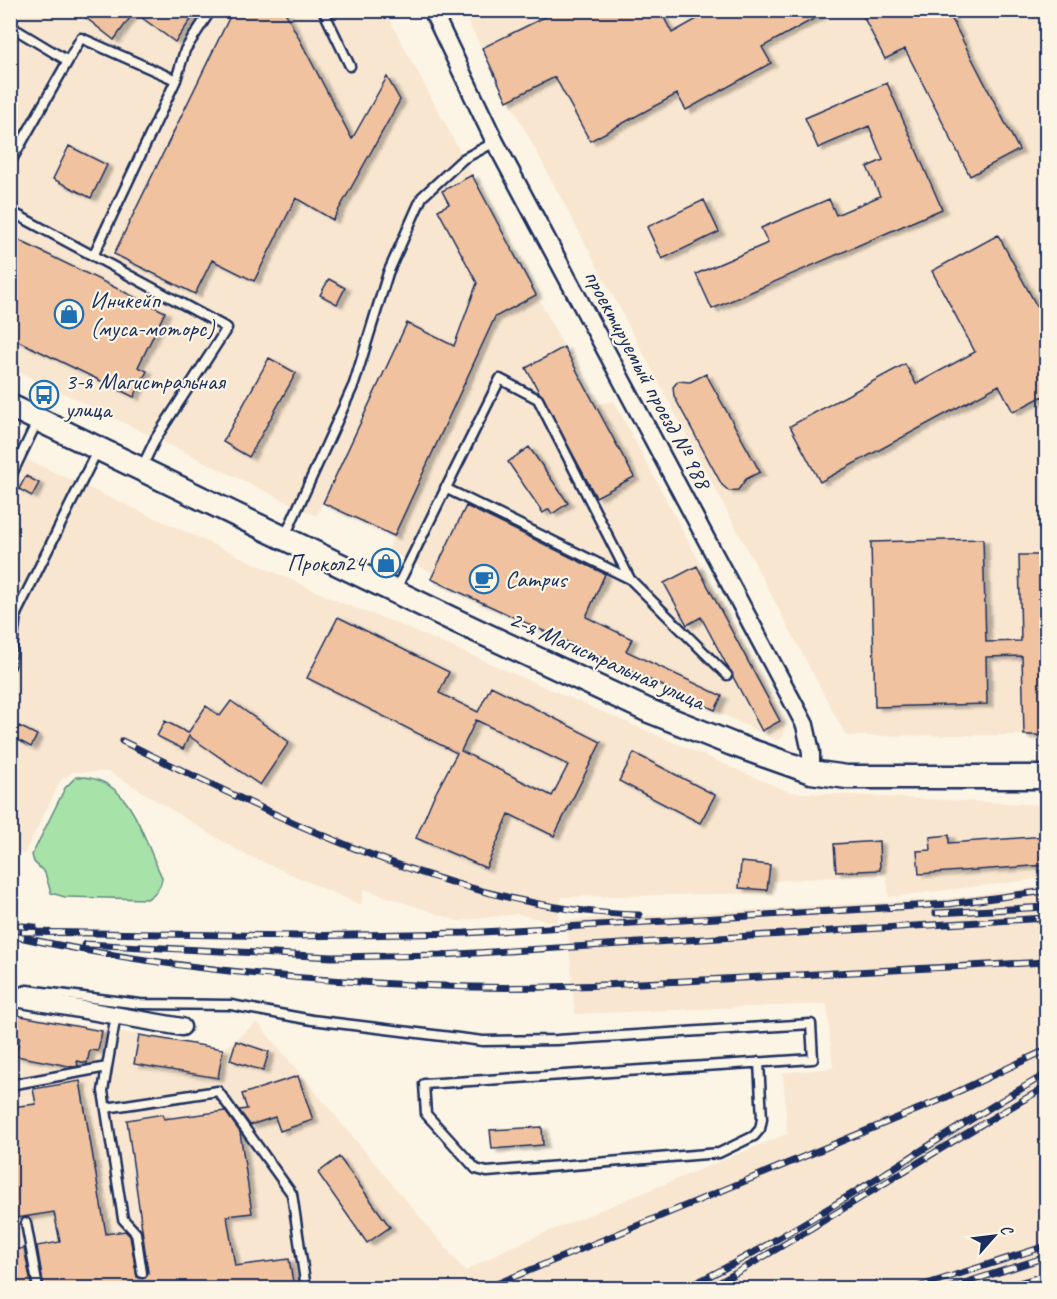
<svg xmlns="http://www.w3.org/2000/svg" width="1057" height="1299" viewBox="0 0 1057 1299" font-family="Caveat,sans-serif">
	<defs>
		<filter id="shadow"><feDropShadow dx="5.5" dy="3" stdDeviation="1.5" flood-color="#0004"/></filter>
	</defs>
	<rect width="100%" height="100%" fill="#fcf5e5"/>
	<filter id="ink" filterUnits="userSpaceOnUse"><feTurbulence type="fractalNoise" baseFrequency=".0167" numOctaves="2"/><feDisplacementMap in="SourceGraphic" scale="12" xChannelSelector="R" yChannelSelector="G"/><feConvolveMatrix kernelMatrix="1 2 1 2 8 2 1 2 1" color-interpolation-filters="sRGB"/></filter>
	<g filter="url(#ink)">
		<!-- built -->
		<path fill="#f8e6d0" d="M 10,11 L 385,11 L 595,405 L 614,401 L 785,724 L 784,734 L 779,741 L 574,645 L 388,550 L 393,536 L 323,503 L 316,516 L 11,368 Z
			M 462,11 L 1046,11 L 1046,735 L 846,736 Z
			M 10,452 L 342,603 L 396,623 L 789,792 L 1046,805 L 1046,878 L 889,897 L 886,874 L 774,881 L 770,893 L 562,897 L 557,923 L 517,914 L 458,921 L 364,889 L 361,905 L 240,852 L 110,772 L 73,772 L 61,780 L 24,854 L 10,848 Z
			M 1046,886 L 1046,1288 L 11,1288 L 10,1013 L 223,1049 L 257,1022 L 465,1271 L 508,1248 L 787,1134 L 783,1073 L 833,1068 L 827,1004 L 575,1014 L 567,920 L 945,899 Z"/>
		<!-- green -->
		<path fill="#a7e2a8" stroke="#618883" stroke-width="1.5" d="M 76,777 C 131,774 142,838 162,877 C 162,887 155,894 147,899 L 65,897 L 51,893 L 45,873 L 34,862 L 32,855 L 65,788 Z"/>
		<!-- building -->
		<path fill="#f0c29f" stroke="#1b2f5e" stroke-width="1.5" fill-rule="evenodd" filter="url(#shadow)" d="M 76,10 L 198,10 L 175,42 L 134,12 L 114,40 Z
			M 233,10 L 284,10 L 352,139 L 387,77 L 400,100 L 333,220 L 296,198 L 254,281 L 212,260 L 195,294 L 114,254 Z
			M 559,10 L 660,10 L 672,33 L 713,10 L 830,10 L 762,47 L 771,63 L 686,110 L 677,94 L 590,141 L 555,77 L 507,101 L 482,48 Z
			M 860,10 L 947,10 L 1019,150 L 970,176 L 905,49 L 885,59 Z
			M 887,83 L 942,209 L 712,309 L 696,274 L 768,243 L 761,228 L 829,199 L 836,215 L 880,196 L 867,167 L 883,160 L 869,126 L 818,148 L 805,118 Z
			M 69,146 L 107,165 L 91,198 L 53,179 Z
			M 472,175 L 536,295 L 495,317 L 394,536 L 323,503 L 407,323 L 454,346 L 477,283 L 438,210 L 449,204 L 442,191 Z
			M 704,200 L 719,232 L 662,259 L 647,227 Z
			M 998,235 L 1047,325 L 1047,394 L 1013,412 L 999,385 L 820,482 L 790,426 L 905,364 L 916,384 L 975,352 L 932,271 Z
			M 10,236 L 165,312 L 138,367 L 147,371 L 134,397 L 10,337 Z
			M 329,279 L 345,288 L 337,304 L 320,295 Z
			M 564,347 L 634,477 L 596,497 L 526,368 Z
			M 269,358 L 296,373 L 249,457 L 223,442 Z
			M 706,374 L 760,472 L 746,479 L 738,490 L 729,491 L 722,485 L 674,396 L 673,387 L 678,381 L 690,382 Z
			M 529,447 L 568,503 L 552,514 L 549,509 L 543,513 L 508,462 Z
			M 26,476 L 39,483 L 32,496 L 19,489 Z
			M 466,506 L 605,574 L 586,617 L 632,639 L 626,651 L 722,696 L 715,710 L 431,579 Z
			M 983,539 L 986,642 L 1021,641 L 1019,555 L 1047,555 L 1047,735 L 1024,735 L 1022,656 L 986,657 L 987,704 L 875,707 L 871,542 Z
			M 697,566 L 780,721 L 762,731 L 701,617 L 687,625 L 664,583 Z
			M 338,617 L 449,672 L 439,693 L 478,712 L 491,686 L 601,742 L 554,836 L 509,814 L 486,868 L 416,838 L 433,798 L 457,753 L 307,678 ZM 476,720 L 568,765 L 552,796 L 461,751 Z
			M 231,701 L 289,742 L 260,785 L 189,736 L 183,749 L 157,736 L 165,721 L 188,733 L 206,706 L 220,716 Z
			M 19,726 L 37,735 L 31,747 L 14,738 Z
			M 634,753 L 715,795 L 700,823 L 619,781 Z
			M 949,835 L 949,843 L 1047,836 L 1047,865 L 919,874 L 917,851 L 931,850 L 930,837 Z
			M 879,841 L 880,870 L 836,872 L 834,844 Z
			M 741,862 L 770,865 L 767,890 L 739,888 Z
			M 10,1014 L 102,1031 L 98,1051 L 90,1050 L 87,1063 L 77,1061 L 78,1066 L 74,1067 L 16,1056 L 20,1037 L 10,1035 Z
			M 139,1035 L 223,1049 L 218,1078 L 134,1064 Z
			M 236,1041 L 269,1052 L 263,1071 L 230,1060 Z
			M 298,1076 L 313,1120 L 280,1131 L 275,1117 L 250,1125 L 239,1110 L 247,1109 L 242,1094 Z
			M 80,1081 L 106,1234 L 125,1231 L 130,1236 L 137,1277 L 145,1278 L 148,1272 L 127,1120 L 163,1114 L 164,1119 L 225,1111 L 240,1132 L 252,1213 L 227,1216 L 235,1266 L 289,1259 L 294,1288 L 44,1288 L 37,1246 L 60,1242 L 54,1212 L 10,1219 L 10,1112 L 19,1106 L 36,1104 L 33,1089 Z
			M 542,1127 L 543,1145 L 492,1149 L 490,1130 Z
			M 339,1157 L 390,1227 L 367,1243 L 318,1173 Z
			M 24,1248 L 32,1288 L 10,1288 L 10,1251 Z"/>
		<g fill="none" stroke-linecap="round" stroke-linejoin="round">
			<!-- lane casing -->
			<g stroke="#1b2f5e" stroke-width="13">
				<path id="lane" d="M 323,10 L 350,66
					M 10,26 L 68,61
					M 10,163 L 81,38 L 176,80 L 185,50 L 211,10
					M 10,211 L 227,328 L 156,438 L 142,467
					M 94,254 L 176,80
					M 10,478 L 37,422
					M 445,488 L 630,579
					M 285,536 L 354,384 L 388,273 L 422,197 L 463,159 L 495,142
					M 395,591 L 500,379 L 538,399 L 630,579 L 727,675
					M 10,666 L 16,614 L 98,449
					M 14,994 L 27,990 L 140,1004 L 231,1005 L 312,1020 L 483,1041 L 557,1040 L 811,1024 L 813,1059 L 782,1061 L 424,1084 L 426,1114 L 476,1169 L 487,1172 L 719,1153 L 754,1136 L 760,1129 L 762,1119 L 759,1062
					M 107,1067 L 103,1091 L 123,1219 L 136,1233 L 142,1273
					M 10,1085 L 107,1067 L 116,1015
					M 106,1108 L 218,1091 L 292,1194 L 306,1288
					M 26,1223 L 38,1288"/>
			</g>
			<!-- street casing -->
			<g stroke="#1b2f5e" stroke-width="21">
				<path id="street" d="M 432,10 L 495,142 L 805,725 L 811,752 L 811,772
					M 10,997 L 182,1027"/>
			</g>
			<!-- secondary casing -->
			<g stroke="#1b2f5e" stroke-width="27">
				<path id="secondary" d="M 10,406 L 450,618 L 649,711 L 732,744 L 811,772 L 847,777 L 1046,777"/>
			</g>
			<!-- lane -->
			<use href="#lane" stroke="#fcf5e5" stroke-width="8"/>
			<!-- street -->
			<use href="#street" stroke="#fcf5e5" stroke-width="16"/>
			<!-- secondary -->
			<use href="#secondary" stroke="#fcf5e5" stroke-width="22"/>
			<!-- rail casing -->
			<g stroke="#1b2f5e" stroke-width="7">
				<path id="rail" d="M 122,741 C 282,819 458,910 639,915
					M 936,913 L 1046,907
					M 10,925 L 34,927
					M 22,932 L 298,936 L 465,933 L 949,904 L 1046,891
					M 10,935 C 162,969 317,983 472,987 C 556,989 639,983 723,979 C 831,973 939,968 1046,962
					M 85,944 L 332,957 L 442,955 L 1046,918
					M 487,1288 L 938,1101 L 1046,1050
					M 686,1288 C 810,1227 926,1144 1046,1074
					M 710,1288 C 824,1223 932,1151 1046,1087
					M 915,1288 L 1046,1246
					M 949,1288 L 1046,1257
					M 1002,1288 L 1046,1275"/>
			</g>
			<!-- rail -->
			<use href="#rail" stroke="#fcf5e5" stroke-width="4.5" stroke-dasharray="14" stroke-linecap="butt"/>
		</g>
	</g>
	<!-- icons -->
	<defs>
		<g id="shop-ring" transform="scale(1.5)"><circle r="9.5" fill="#fcf5e5" stroke="#1f6fb2" stroke-width="1.5"/><path d="M-5-2.5h2.3a2.7 3.5 0 0 1 5.4 0H5L5.5 6h-11ZM-1.5-2.5h3a1.5 2.3 0 0 0-3 0Z" fill="#1f6fb2"/></g>
		<g id="bus-ring" transform="scale(1.5)"><circle r="9.5" fill="#fcf5e5" stroke="#1f6fb2" stroke-width="1.5"/><path d="M-5-6H5V4H4V6H2V4H-2V6H-4V4H-5ZM-3.5-4V0h7V-4ZM-3.5 1.2v1.5H-2V1.2ZM2 1.2v1.5H3.5V1.2Z" fill="#1f6fb2"/></g>
		<g id="cafe-ring" transform="scale(1.5)"><circle r="9.5" fill="#fcf5e5" stroke="#1f6fb2" stroke-width="1.5"/><path d="M-5.5-4.5H6V0H3Q3 3.5 0 3.5H-2.5Q-5.5 3.5-5.5 0ZM3-3.2v2h1.7v-2ZM-6 4.5H4V6H-6Z" fill="#1f6fb2"/></g>
	</defs>
	<g fill-rule="evenodd">
		<use href="#shop-ring" x="69" y="314"/>
		<use href="#bus-ring" x="44" y="395"/>
		<use href="#shop-ring" x="386" y="563"/>
		<use href="#cafe-ring" x="484" y="579"/>
	</g>
	<g text-anchor="middle" stroke-width="4.5" stroke-linejoin="round" paint-order="stroke">
		<!-- poi labels -->
		<g font-size="24" fill="#1b2f5e" stroke="#fcf5e5" text-anchor="start">
			<text x="90" y="308">Инчкейп<tspan x="90" dy="28">(муса-моторс)</tspan></text>
			<text x="65" y="389">3-я Магистральная<tspan x="65" dy="28">улица</tspan></text>
			<text x="365" y="571" text-anchor="end">Прокол24</text>
			<text x="505" y="587">Campus</text>
		</g>
		<!-- street labels -->
		<g font-size="24" fill="#1b2f5e" stroke="#fcf5e5">
			<text transform="translate(648 379) rotate(62)" y="8">проектируемый проезд № 988</text>
			<text transform="translate(607 660) rotate(24)" y="8">2-я Магистральная улица</text>
		</g>
	</g>
	<!-- margin -->
	<rect width="1057" height="1299" fill="none" stroke="#fcf5e5" stroke-width="36"/>
	<rect x="18" y="18" width="1021" height="1263" fill="none" stroke="#1b2f5e" stroke-width="2" filter="url(#ink)"/>
	<!-- north arrow -->
	<g transform="translate(994 1236) rotate(62)" stroke="#fcf5e5" stroke-width="4.5" paint-order="stroke">
	<path d="M0-4.5L10 22L0 15L-10 22Z" fill="#1b2f5e"/>
	<text y="-9" font-size="16" font-weight="bold" text-anchor="middle" fill="#1b2f5e">С</text>
	</g>
</svg>
